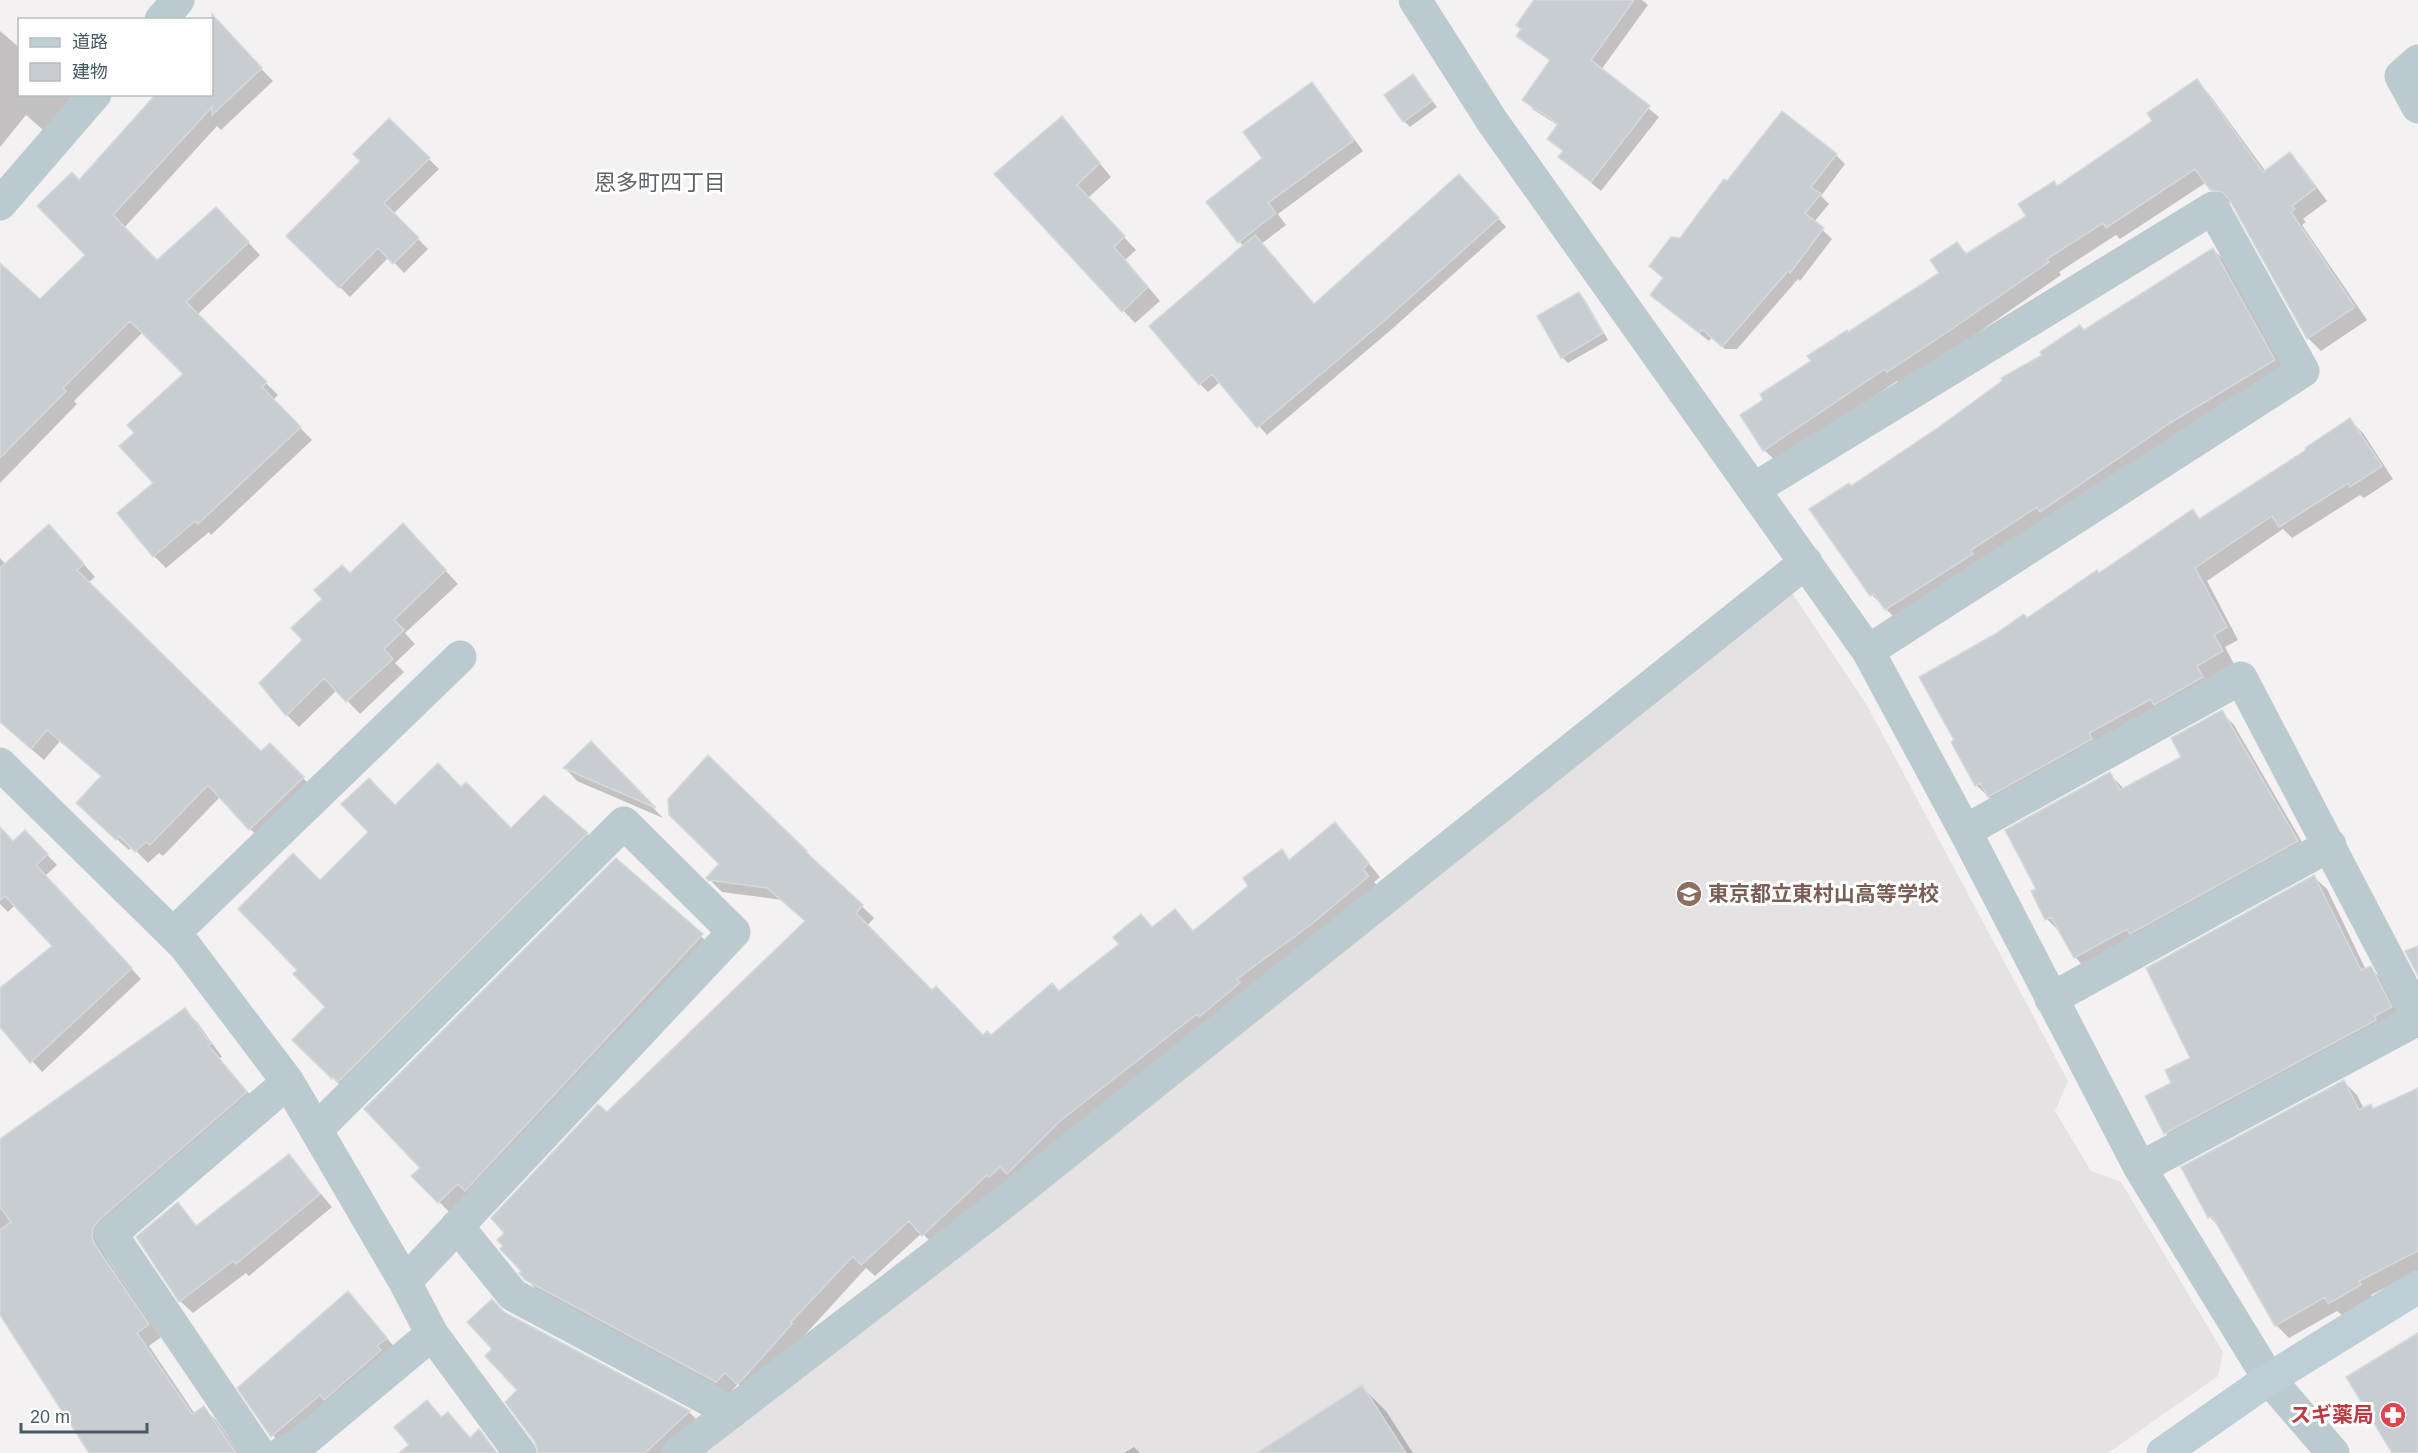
<svg xmlns="http://www.w3.org/2000/svg" width="2418" height="1453" viewBox="0 0 2418 1453" font-family="Helvetica,'Noto Sans JP',sans-serif">
	<rect width="100%" height="100%" fill="#f4f1f2"/>
	<!-- education -->
	<path fill="#e5e2e4" d="M 1792,593 L 1868,707 L 2068,1081 L 2055,1111 L 2091,1171 L 2121,1182 L 2223,1352 L 2218,1376 L 2108,1453 L 702,1453 Z"/>
	<!-- shadow -->
	<path fill="#0003" d="M 1535,0 L 1642,0 L 1648,5 L 1601,70 L 1659,117 L 1601,191 L 1560,157 L 1564,152 L 1549,139 L 1559,126 L 1534,110 L 1524,100 L 1551,62 L 1518,36 Z
		M 218,24 L 273,81 L 221,130 L 217,126 L 124,228 L 157,262 L 228,221 L 260,255 L 197,315 L 278,395 L 273,400 L 312,440 L 211,535 L 209,532 L 166,568 L 154,556 L 155,483 L 136,433 L 185,374 L 143,332 L 74,401 L 77,404 L 0,483 L 0,265 L 40,302 L 87,255 L 80,182 L 212,94 L 212,30 Z
		M 0,31 L 20,48 L 20,94 L 74,94 L 57,142 L 26,115 L 0,147 Z
		M 1413,76 L 1437,107 L 1410,127 L 1404,121 Z
		M 2197,81 L 2209,94 L 2266,172 L 2290,154 L 2302,167 L 2327,201 L 2303,219 L 2306,222 L 2302,225 L 2367,320 L 2321,351 L 2308,338 L 2233,203 L 2225,202 L 2207,182 L 2120,239 L 2116,235 L 2059,272 L 2061,275 L 1956,348 L 1900,383 L 1897,381 L 1777,462 L 1764,450 L 1765,400 L 1848,334 L 1941,274 L 1957,244 L 1968,254 L 2028,216 L 2058,187 L 2154,122 Z
		M 1312,84 L 1322,95 L 1363,151 L 1278,214 L 1286,225 L 1261,244 L 1314,306 L 1467,184 L 1506,227 L 1392,329 L 1267,435 L 1220,382 L 1208,392 L 1200,384 L 1244,247 L 1208,202 L 1264,159 Z
		M 1062,118 L 1111,177 L 1088,198 L 1136,250 L 1125,260 L 1160,301 L 1135,323 L 996,174 Z
		M 389,120 L 439,169 L 393,214 L 428,249 L 404,273 L 389,257 L 350,297 L 288,236 L 363,161 Z
		M 1836,155 L 1845,164 L 1821,196 L 1829,204 L 1814,222 L 1832,239 L 1800,281 L 1798,279 L 1737,349 L 1725,349 L 1712,337 L 1709,341 L 1662,304 L 1664,279 L 1681,239 L 1727,183 Z
		M 2213,249 L 2226,262 L 2287,373 L 1899,622 L 1872,595 L 1811,510 L 1852,488 L 2085,332 Z
		M 1579,294 L 1585,300 L 1608,340 L 1568,363 L 1562,357 Z
		M 2350,420 L 2363,433 L 2393,479 L 2364,498 L 2360,495 L 2292,538 L 2283,529 L 2207,581 L 2238,640 L 2225,647 L 2234,664 L 2001,809 L 1989,797 L 1976,785 L 2027,619 L 2099,575 L 2193,511 L 2201,520 L 2308,450 Z
		M 61,538 L 95,577 L 88,583 L 261,753 L 270,745 L 315,790 L 262,841 L 220,797 L 163,856 L 159,853 L 148,863 L 132,847 L 129,850 L 90,815 L 102,777 L 60,741 L 44,760 L 0,722 L 0,558 L 6,565 Z
		M 415,538 L 458,584 L 405,633 L 415,644 L 395,663 L 404,672 L 360,714 L 337,690 L 299,727 L 287,715 L 304,640 L 350,575 Z
		M 2221,712 L 2234,725 L 2309,854 L 2087,970 L 2075,957 L 2059,931 L 2047,919 L 2038,889 L 2110,774 L 2124,789 L 2183,757 Z
		M 603,755 L 663,818 L 577,781 L 565,768 Z
		M 708,757 L 874,918 L 867,926 L 932,992 L 983,1037 L 991,1037 L 1059,992 L 1121,944 L 1141,916 L 1153,928 L 1175,911 L 1194,931 L 1250,886 L 1281,851 L 1291,861 L 1347,837 L 1380,877 L 1374,882 L 1381,889 L 936,1247 L 922,1233 L 875,1276 L 866,1268 L 750,1395 L 738,1384 L 729,1394 L 540,1293 L 526,1279 L 607,1114 L 806,922 L 782,900 L 722,892 L 708,878 L 721,864 Z
		M 461,789 L 511,830 L 587,834 L 599,846 L 345,1090 L 294,1040 L 327,1007 L 300,970 L 320,882 L 396,807 Z
		M 25,832 L 57,865 L 45,876 L 141,979 L 42,1072 L 0,1024 L 0,990 L 54,946 L 15,905 L 8,912 L 0,904 L 0,856 Z
		M 616,860 L 714,948 L 452,1215 L 414,1176 L 422,1168 Z
		M 2314,877 L 2327,889 L 2366,970 L 2370,968 L 2383,980 L 2404,1020 L 2178,1145 L 2166,1133 L 2173,1083 L 2192,1059 Z
		M 185,1010 L 197,1022 L 222,1057 L 219,1058 L 259,1105 L 104,1250 L 107,1258 L 161,1337 L 149,1346 L 195,1414 L 204,1408 L 216,1420 L 239,1453 L 90,1453 L 0,1313 L 0,1141 Z
		M 2344,1082 L 2357,1095 L 2364,1109 L 2371,1106 L 2375,1110 L 2418,1090 L 2418,1271 L 2371,1295 L 2373,1299 L 2343,1316 L 2337,1311 L 2289,1338 L 2276,1325 L 2219,1227 L 2210,1217 L 2183,1168 Z
		M 289,1156 L 332,1207 L 249,1276 L 246,1273 L 193,1313 L 180,1301 L 178,1204 L 198,1227 Z
		M 348,1293 L 398,1351 L 282,1445 L 270,1432 Z
		M 504,1313 L 689,1412 L 701,1424 L 671,1453 L 540,1453 L 519,1390 L 495,1349 Z
		M 1362,1387 L 1386,1411 L 1413,1453 L 1260,1453 Z
		M 427,1402 L 443,1418 L 448,1414 L 471,1439 L 479,1431 L 498,1453 L 418,1453 Z
		M 1134,1447 L 1140,1453 L 1124,1453 Z"/>
	<!-- building -->
	<path fill="#c8cdd2" stroke="#d5d9dd" stroke-width="1.5" d="M 1534,0 L 1634,0 L 1591,60 L 1650,106 L 1591,182 L 1558,157 L 1563,151 L 1547,139 L 1558,124 L 1522,100 L 1550,60 L 1516,36 L 1521,29 L 1516,25 Z
		M 212,14 L 262,68 L 212,115 L 212,107 L 113,215 L 157,260 L 216,207 L 249,242 L 186,302 L 267,382 L 262,387 L 301,427 L 198,524 L 195,521 L 153,557 L 117,513 L 153,483 L 119,446 L 134,433 L 127,425 L 183,374 L 130,321 L 63,388 L 66,391 L 0,458 L 0,263 L 40,299 L 85,255 L 37,206 L 72,172 L 79,180 L 156,94 L 212,94 Z
		M 1413,74 L 1432,101 L 1403,122 L 1384,95 Z
		M 2197,79 L 2263,172 L 2290,152 L 2316,188 L 2292,206 L 2295,209 L 2291,212 L 2355,307 L 2307,339 L 2229,199 L 2222,192 L 2210,190 L 2195,169 L 2106,228 L 2103,223 L 2047,259 L 2049,262 L 1943,335 L 1887,372 L 1885,369 L 1763,451 L 1740,415 L 1763,400 L 1760,394 L 1811,361 L 1807,356 L 1847,330 L 1848,332 L 1939,273 L 1930,260 L 1957,242 L 1966,254 L 2026,216 L 2018,204 L 2054,181 L 2057,186 L 2152,121 L 2147,113 Z
		M 1312,82 L 1354,140 L 1268,203 L 1276,213 L 1238,243 L 1206,202 L 1262,158 L 1243,132 Z
		M 1782,111 L 1837,154 L 1811,187 L 1821,194 L 1805,213 L 1824,228 L 1790,273 L 1788,271 L 1722,347 L 1702,329 L 1699,333 L 1650,295 L 1663,278 L 1649,266 L 1671,237 L 1680,238 L 1724,179 L 1727,181 Z
		M 1062,116 L 1100,163 L 1077,185 L 1125,236 L 1114,247 L 1148,287 L 1122,312 L 994,174 Z
		M 389,118 L 430,158 L 384,203 L 419,238 L 393,264 L 378,248 L 339,288 L 286,236 L 360,161 L 353,154 Z
		M 1459,174 L 1499,218 L 1384,321 L 1257,428 L 1212,374 L 1199,385 L 1149,326 L 1255,235 L 1314,304 Z
		M 2213,248 L 2275,360 L 2170,423 L 2040,512 L 2037,507 L 1971,550 L 1973,554 L 1885,610 L 1874,594 L 1870,596 L 1809,509 L 1849,483 L 1851,486 L 1939,427 L 2002,381 L 2001,378 L 2042,355 L 2040,352 L 2080,325 L 2084,330 Z
		M 1579,292 L 1603,333 L 1561,358 L 1537,316 Z
		M 2350,418 L 2382,466 L 2350,487 L 2348,483 L 2279,527 L 2272,516 L 2195,568 L 2227,627 L 2214,635 L 2223,651 L 2197,666 L 2203,677 L 2154,705 L 2151,699 L 2089,733 L 2092,739 L 1988,797 L 1980,783 L 1975,786 L 1951,742 L 1954,740 L 1919,677 L 1995,634 L 2024,614 L 2027,618 L 2097,570 L 2099,573 L 2193,509 L 2199,519 L 2306,450 L 2305,448 Z
		M 403,523 L 446,570 L 394,620 L 404,630 L 384,649 L 393,659 L 346,702 L 324,678 L 286,716 L 259,683 L 302,640 L 291,628 L 322,599 L 314,590 L 342,565 L 350,573 Z
		M 49,524 L 84,564 L 77,570 L 261,751 L 270,743 L 304,777 L 249,830 L 208,785 L 150,845 L 146,842 L 135,852 L 119,836 L 116,840 L 76,803 L 101,776 L 47,730 L 31,749 L 0,722 L 0,568 Z
		M 2222,710 L 2298,841 L 2130,934 L 2127,929 L 2074,958 L 2051,917 L 2045,920 L 2031,891 L 2036,889 L 2005,830 L 2110,772 L 2120,790 L 2181,757 L 2171,738 Z
		M 591,741 L 656,808 L 563,768 Z
		M 708,755 L 807,851 L 806,852 L 863,905 L 856,913 L 932,990 L 936,986 L 983,1035 L 987,1031 L 991,1035 L 1052,983 L 1059,991 L 1119,944 L 1113,937 L 1141,914 L 1152,927 L 1175,909 L 1193,931 L 1248,886 L 1243,878 L 1282,849 L 1289,860 L 1335,822 L 1369,863 L 1363,869 L 1369,876 L 1313,923 L 1237,979 L 1240,983 L 1199,1017 L 1197,1014 L 1060,1121 L 1007,1174 L 1000,1167 L 989,1177 L 987,1175 L 922,1236 L 909,1221 L 861,1265 L 853,1256 L 791,1322 L 792,1324 L 741,1381 L 737,1384 L 725,1373 L 716,1382 L 525,1280 L 519,1273 L 521,1271 L 500,1249 L 503,1246 L 497,1240 L 504,1233 L 491,1218 L 598,1104 L 607,1112 L 805,921 L 767,888 L 708,880 L 706,878 L 719,864 L 669,815 L 668,799 Z
		M 438,763 L 461,787 L 466,782 L 511,828 L 544,795 L 588,833 L 338,1082 L 333,1077 L 332,1079 L 292,1040 L 325,1007 L 293,974 L 297,970 L 238,909 L 293,853 L 320,880 L 368,832 L 341,804 L 369,778 L 395,805 Z
		M 0,827 L 13,841 L 25,830 L 48,854 L 36,865 L 132,968 L 30,1063 L 0,1027 L 0,988 L 52,946 L 5,896 L 0,900 Z
		M 616,858 L 703,934 L 465,1191 L 458,1184 L 438,1203 L 411,1176 L 420,1168 L 364,1109 Z
		M 2314,875 L 2361,970 L 2371,966 L 2392,1007 L 2375,1016 L 2376,1020 L 2164,1134 L 2145,1096 L 2171,1083 L 2165,1070 L 2190,1058 L 2146,968 Z
		M 2418,946 L 2418,976 L 2405,951 Z
		M 185,1008 L 211,1044 L 208,1045 L 247,1092 L 99,1220 L 93,1228 L 92,1237 L 95,1245 L 149,1324 L 137,1333 L 192,1414 L 204,1406 L 236,1453 L 89,1453 L 0,1315 L 0,1230 L 11,1222 L 0,1207 L 0,1139 Z
		M 2344,1080 L 2359,1110 L 2371,1104 L 2373,1109 L 2418,1088 L 2418,1251 L 2359,1281 L 2361,1285 L 2328,1304 L 2325,1297 L 2275,1326 L 2212,1216 L 2208,1218 L 2181,1167 Z
		M 289,1154 L 320,1194 L 236,1264 L 233,1261 L 179,1302 L 136,1237 L 178,1202 L 196,1226 Z
		M 348,1291 L 387,1338 L 377,1346 L 381,1350 L 324,1400 L 320,1395 L 271,1437 L 237,1388 Z
		M 492,1299 L 504,1312 L 690,1411 L 645,1453 L 538,1453 L 535,1442 L 505,1402 L 517,1390 L 485,1356 L 492,1349 L 467,1322 Z
		M 2418,1333 L 2418,1453 L 2392,1453 L 2346,1377 Z
		M 1362,1385 L 1406,1453 L 1257,1453 Z
		M 427,1400 L 441,1417 L 448,1412 L 470,1438 L 479,1429 L 497,1453 L 399,1453 L 409,1445 L 394,1427 Z"/>
	<g fill="none" stroke-linecap="round" stroke-linejoin="round">
		<!-- street -->
		<path stroke="#bbcacf" stroke-width="33" d="M 1415,0 L 1492,121 L 1868,651 L 1965,831 L 2140,1168 L 2269,1379 L 2333,1453
			M 161,20 L 178,0
			M 2418,61 L 2401,76 L 2418,107
			M 0,204 L 95,94
			M 1754,489 L 2213,208 L 2303,371 L 1868,651
			M 0,764 L 185,946 L 288,1082 L 405,1282 L 432,1334 L 520,1453
			M 1965,831 L 2241,678 L 2418,1016
			M 173,934 L 460,657
			M 2051,999 L 2330,845
			M 317,1129 L 624,823 L 734,932 L 405,1282
			M 2140,1168 L 2418,1019
			M 457,1226 L 513,1295 L 732,1412
			M 259,1453 L 111,1234 L 288,1082
			M 282,1453 L 299,1445 L 432,1334
			M 678,1453 L 997,1208 L 1806,562"/>
		<!-- secondary -->
		<path stroke="#bdced6" stroke-width="33" d="M 2163,1453 L 2269,1379 L 2418,1287"/>
	</g>
	<!-- icons -->
	<defs>
		<g id="school-disc" transform="scale(1.35)"><circle r="9.5" fill="#8d6e63" stroke="#fff"/><path d="M0-5L7-2L0 1L-7-2ZM-4 1L0 2.5L4 1V4Q0 6-4 4Z" fill="#fff"/></g>
		<g id="pharmacy-disc" transform="scale(1.35)"><circle r="9.5" fill="#e0444e" stroke="#fff"/><path d="M-2-6h4v4h4v4h-4v4h-4v-4h-4v-4h4Z" fill="#fff"/></g>
	</defs>
	<g fill-rule="evenodd">
		<use href="#school-disc" x="1689" y="894"/>
		<use href="#pharmacy-disc" x="2393" y="1415"/>
	</g>
	<g text-anchor="middle" stroke-width="6" stroke-linejoin="round" paint-order="stroke">
		<!-- education labels -->
		<g font-size="21" font-weight="bold" fill="#785e54" stroke="#fff" text-anchor="start">
			<text x="1708" y="901">東京都立東村山高等学校</text>
		</g>
		<!-- health labels -->
		<g font-size="21" font-weight="bold" fill="#be3a42" stroke="#fff" text-anchor="end">
			<text x="2374" y="1422">スギ薬局</text>
		</g>
		<!-- neighbourhood labels -->
		<g font-size="22" fill="#5d6367" stroke="#fff">
			<text x="660" y="190">恩多町四丁目</text>
		</g>
	</g>
	<!-- legend -->
	<rect x="18" y="18" width="195" height="78" fill="#ffffff" stroke="#b5bdc0" stroke-width="1.5"/>
	<rect x="30" y="38" width="30" height="9" fill="#bdced6" stroke="#b5bdc0" stroke-width="1.5"/>
	<text x="72" y="48" font-size="18" fill="#475a61">道路</text>
	<rect x="30" y="63" width="30" height="18" fill="#c8cdd2" stroke="#b5bdc0" stroke-width="1.5"/>
	<text x="72" y="78" font-size="18" fill="#475a61">建物</text>
	<!-- scale -->
	<path d="M21 1423v9h126v-9" fill="none" stroke="#475a61" stroke-width="3"/>
	<text x="30" y="1423" font-size="18" fill="#475a61" stroke="#ffffff" stroke-width="4.5" paint-order="stroke">20 m</text>
</svg>
